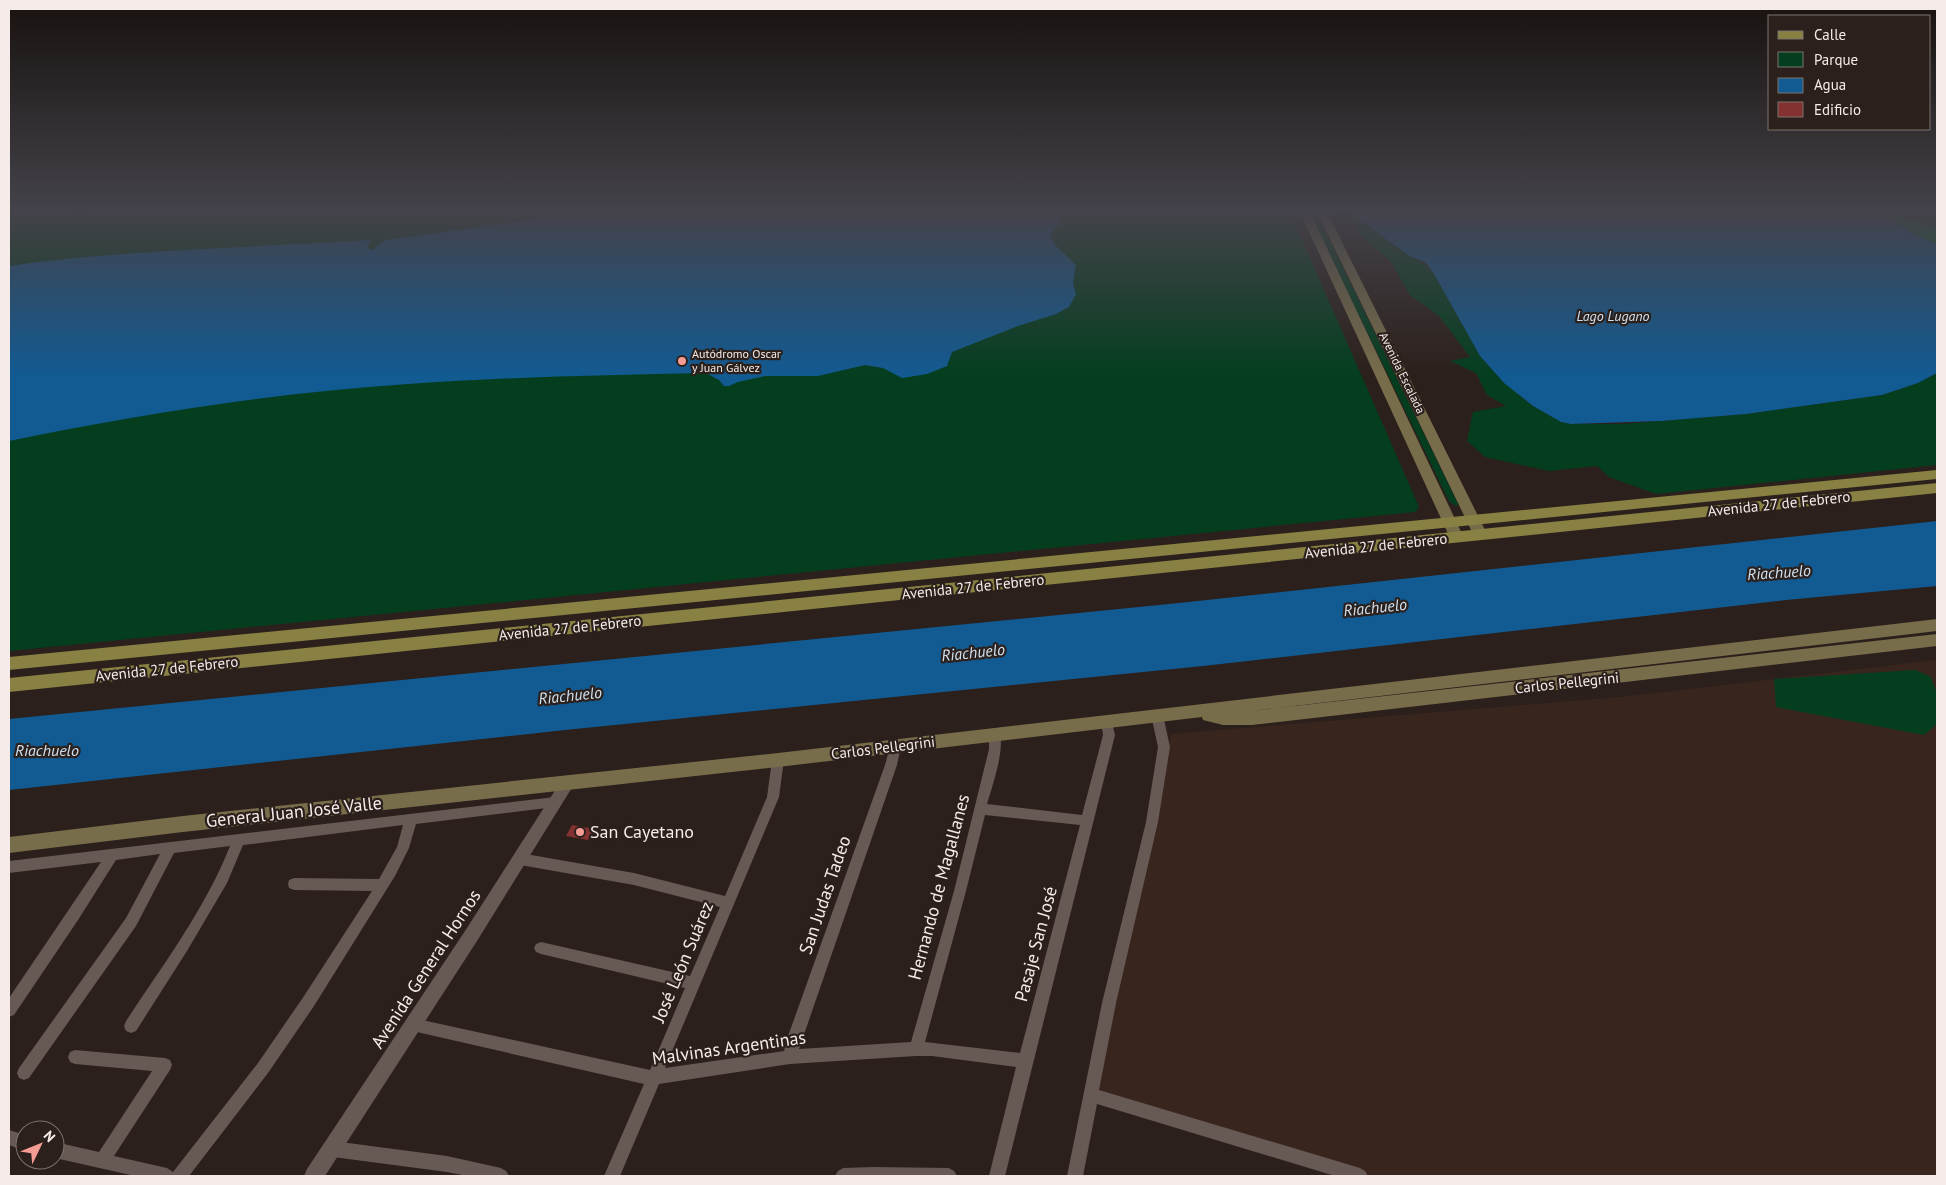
<svg xmlns="http://www.w3.org/2000/svg" width="1946" height="1185" viewBox="0 0 1946 1185" font-family="'PT Sans',sans-serif">
	<rect width="100%" height="100%" fill="#2b201b"/>
	<!-- built -->
	<path fill="#38261e" d="M 1937,660 L 1937,1176 L 1345,1176 L 1095,1101 L 1171,734 L 1621,697 Z"/>
	<!-- green -->
	<path fill="#043e1f" d="M 157,210 L 1289,210 L 1419,507 L 1415,512 L 9,651 L 9,213 L 118,215 Z
		M 1308,210 L 1315,210 L 1456,500 L 1458,504 L 1456,506 L 1449,501 Z
		M 1881,210 L 1937,210 L 1937,228 Z
		M 1348,213 C 1365,222 1378,233 1393,245 C 1407,256 1423,260 1434,274 L 1480,356 L 1504,383 L 1533,406 L 1561,422 L 1571,424 L 1623,424 L 1746,414 L 1882,395 L 1918,383 L 1937,373 L 1937,465 L 1656,494 L 1609,477 L 1597,466 L 1549,471 L 1485,457 L 1467,441 L 1473,412 L 1506,406 L 1487,395 L 1476,373 L 1450,361 L 1470,357 L 1439,316 L 1410,295 L 1391,262 L 1360,235 Z
		M 1915,670 L 1931,677 L 1937,693 L 1937,724 L 1924,735 L 1776,707 L 1774,679 Z"/>
	<!-- forest -->
	<path fill="#036736" d="M 1885,211 L 1937,228 L 1937,245 L 1889,221 Z"/>
	<!-- water -->
	<path fill="#125a92" d="M 584,210 L 1053,210 L 1058,215 L 1060,223 L 1050,235 L 1055,245 L 1076,265 L 1073,283 L 1076,294 L 1069,307 L 1056,314 L 1018,326 L 952,352 L 947,366 L 927,374 L 902,378 L 883,368 L 865,365 L 818,376 L 765,376 L 738,382 L 729,386 L 724,386 L 719,380 L 706,373 C 606,375 507,377 408,384 C 273,393 141,414 9,441 L 9,266 C 129,249 249,248 370,240 L 367,248 L 372,250 L 385,240 L 516,222 Z
		M 1346,210 L 1881,210 L 1885,211 L 1889,221 L 1937,245 L 1937,373 L 1918,383 L 1882,395 L 1746,414 L 1661,421 L 1571,424 L 1561,422 L 1533,406 L 1504,383 L 1480,356 L 1434,274 L 1426,263 L 1408,255 Z
		M 1937,521 L 1937,586 L 1786,600 L 1203,666 L 565,730 L 9,790 L 9,719 L 1179,603 Z"/>
	<!-- building -->
	<path fill="#843231" d="M 572,825 L 594,829 L 588,840 L 566,836 Z"/>
	<g fill="none" stroke-linecap="round" stroke-linejoin="round">
		<!-- minor -->
		<path fill="#675954" fill-rule="evenodd" d="M 1157,711 L 1161,712 L 1163,715 L 1170,747 L 1158,822 L 1116,1003 L 1099,1090 L 1360,1168 L 1365,1171 L 1368,1176 L 1335,1176 L 1097,1104 L 1083,1176 L 1067,1176 L 1102,1003 L 1146,822 L 1158,747 L 1151,715 L 1153,712 Z
			M 1107,717 L 1111,718 L 1115,735 L 1005,1176 L 989,1176 L 1016,1067 L 932,1056 L 916,1056 L 790,1064 L 659,1084 L 620,1176 L 604,1176 L 644,1084 L 408,1030 L 406,1025 L 408,1020 L 413,1018 L 650,1070 L 685,988 L 541,954 L 536,952 L 534,948 L 536,944 L 541,942 L 690,976 L 720,907 L 634,885 L 520,865 L 516,863 L 514,859 L 516,855 L 520,853 L 634,873 L 725,896 L 767,797 L 772,760 L 774,757 L 778,755 L 782,757 L 784,760 L 779,797 L 665,1068 L 784,1051 L 787,1039 L 885,765 L 891,743 L 895,741 L 899,743 L 901,746 L 897,765 L 799,1049 L 911,1042 L 954,891 L 989,749 L 989,734 L 991,731 L 995,729 L 999,731 C 1006,747 992,787 987,804 L 1082,815 L 1103,735 L 1101,721 L 1103,718 ZM 985,815 L 1080,825 L 1020,1053 L 925,1042 L 966,891 Z
			M 555,797 L 559,798 L 561,802 L 559,806 L 555,807 L 416,824 L 409,848 L 395,876 L 314,1006 L 268,1073 L 189,1176 L 135,1176 L 55,1158 L 55,1142 L 99,1152 L 152,1071 L 75,1064 L 70,1062 L 68,1057 L 70,1052 L 75,1050 L 165,1058 L 170,1060 L 172,1065 L 170,1070 L 114,1156 L 167,1168 L 173,1172 L 258,1063 L 304,996 L 372,891 L 294,890 L 289,888 L 288,884 L 289,880 L 294,878 L 379,879 L 397,847 L 403,825 L 243,845 L 227,883 L 187,951 L 136,1031 L 131,1033 L 126,1031 L 124,1026 L 126,1021 C 163,965 205,909 230,846 L 174,853 L 136,926 L 29,1078 L 24,1080 L 19,1078 L 17,1073 L 19,1068 L 126,918 L 160,854 L 116,860 L 78,920 L 14,1015 L 9,1017 L 9,998 L 101,862 L 9,873 L 9,861 Z
			M 9,1130 L 25,1135 L 25,1151 L 9,1145 Z
			M 333,1141 L 447,1156 L 501,1168 L 506,1171 L 509,1176 L 467,1176 L 447,1172 L 333,1157 L 328,1154 L 325,1149 L 328,1144 Z
			M 873,1167 L 949,1168 L 954,1171 L 957,1176 L 835,1176 L 838,1171 L 843,1168 Z"/>
		<!-- tertiary -->
		<path fill="#675954" fill-rule="evenodd" d="M 568,776 L 573,778 L 575,782 L 573,786 L 477,941 L 325,1176 L 304,1176 L 307,1169 L 465,931 L 563,778 Z"/>
		<!-- secondary -->
		<path fill="#786d4b" fill-rule="evenodd" d="M 1299,210 L 1309,210 L 1464,538 L 1462,541 L 1452,541 L 1450,538 Z
			M 1316,210 L 1326,210 L 1488,536 L 1486,539 L 1476,539 L 1474,536 Z
			M 1937,619 L 1937,631 L 1251,711 L 1937,634 L 1937,646 L 1252,725 L 1223,725 L 1203,720 L 1202,717 L 778,767 L 183,832 L 9,853 L 9,837 L 183,816 L 778,753 Z"/>
		<!-- primary -->
		<path fill="#888143" fill-rule="evenodd" d="M 1937,470 L 1937,479 L 9,670 L 9,657 Z
			M 1937,483 L 1937,493 L 9,692 L 9,678 Z"/>
	</g>
	<!-- sky -->
	<linearGradient id="sky" x2="0" y2="1"><stop stop-color="#18120f"/><stop offset="0.56" stop-color="#44424a"/><stop offset="1" stop-color="#44424a" stop-opacity="0"/></linearGradient>
	<rect width="1946" height="376" fill="url(#sky)"/>
	<!-- markers -->
	<g fill="#f59c95" stroke="#2b201b" stroke-width="2">
		<circle cx="682" cy="361" r="5"/>
		<circle cx="580" cy="832" r="5"/>
	</g>
	<g text-anchor="middle" stroke-width="4.5" stroke-linejoin="round" paint-order="stroke">
		<!-- far-poi labels -->
		<g font-size="12" fill="#f5ece9" stroke="#2b201b" text-anchor="start">
			<text x="692" y="358">Autódromo Oscar<tspan x="692" dy="14">y Juan Gálvez</tspan></text>
		</g>
		<!-- far-street labels -->
		<g font-size="12" fill="#f5ece9" stroke="#2b201b">
			<text transform="translate(1402 373) rotate(64)" y="4">Avenida Escalada</text>
		</g>
		<!-- far-water labels -->
		<g font-size="14" font-style="italic" fill="#cfe0f0" stroke="#2b201b">
			<text x="1613" y="321">Lago Lugano</text>
		</g>
		<!-- street labels -->
		<g font-size="15" fill="#f5ece9" stroke="#2b201b">
			<text transform="translate(1779 504) rotate(-6)" y="5">Avenida 27 de Febrero</text>
			<text transform="translate(1376 546) rotate(-6)" y="5">Avenida 27 de Febrero</text>
			<text transform="translate(973 587) rotate(-6)" y="5">Avenida 27 de Febrero</text>
			<text transform="translate(570 628) rotate(-6)" y="5">Avenida 27 de Febrero</text>
			<text transform="translate(167 669) rotate(-6)" y="5">Avenida 27 de Febrero</text>
			<text transform="translate(1567 683) rotate(-6)" y="5">Carlos Pellegrini</text>
			<text transform="translate(883 748) rotate(-7)" y="5">Carlos Pellegrini</text>
		</g>
		<!-- water labels -->
		<g font-size="16" font-style="italic" fill="#cfe0f0" stroke="#2b201b">
			<text transform="translate(1779 572) rotate(-4)" y="6">Riachuelo</text>
			<text transform="translate(1375 607) rotate(-6)" y="6">Riachuelo</text>
			<text transform="translate(973 652) rotate(-6)" y="6">Riachuelo</text>
			<text transform="translate(570 695) rotate(-6)" y="6">Riachuelo</text>
			<text x="47" y="756">Riachuelo</text>
		</g>
		<!-- near-street labels -->
		<g font-size="18" fill="#f5ece9" stroke="#2b201b">
			<text transform="translate(294 812) rotate(-6)" y="6">General Juan José Valle</text>
			<text transform="translate(939 887) rotate(-75)" y="6">Hernando de Magallanes</text>
			<text transform="translate(825 895) rotate(-71)" y="6">San Judas Tadeo</text>
			<text transform="translate(1036 944) rotate(-75)" y="6">Pasaje San José</text>
			<text transform="translate(683 962) rotate(-67)" y="6">José León Suárez</text>
			<text transform="translate(426 969) rotate(-57)" y="6">Avenida General Hornos</text>
			<text transform="translate(729 1048) rotate(-8)" y="6">Malvinas Argentinas</text>
		</g>
		<!-- near-poi labels -->
		<g font-size="18" fill="#f5ece9" stroke="#2b201b" text-anchor="start">
			<text x="590" y="838">San Cayetano</text>
		</g>
	</g>
	<!-- border -->
	<rect width="1946" height="1185" fill="none" stroke="#f5ece9" stroke-width="20"/>
	<!-- legend -->
	<rect x="1768" y="15" width="162" height="115" fill="#2b201b" stroke="#7c726d"/>
	<rect x="1778" y="31" width="25" height="8" fill="#888143" stroke="#7c726d"/>
	<text x="1814" y="40" font-size="15" fill="#f5ece9">Calle</text>
	<rect x="1778" y="52" width="25" height="15" fill="#043e1f" stroke="#7c726d"/>
	<text x="1814" y="65" font-size="15" fill="#f5ece9">Parque</text>
	<rect x="1778" y="78" width="25" height="15" fill="#125a92" stroke="#7c726d"/>
	<text x="1814" y="90" font-size="15" fill="#f5ece9">Agua</text>
	<rect x="1778" y="102" width="25" height="15" fill="#843231" stroke="#7c726d"/>
	<text x="1814" y="115" font-size="15" fill="#f5ece9">Edificio</text>
	<!-- north arrow -->
	<g transform="translate(40 1145) rotate(47)"><circle r="24" fill="#2b201b" stroke="#7c726d"/>
	<path d="M0-4L9 19L0 12L-9 19Z" fill="#f59c95"/>
	<text y="-8" font-size="14" font-weight="bold" text-anchor="middle" fill="#f5ece9">N</text>
	</g>
</svg>
